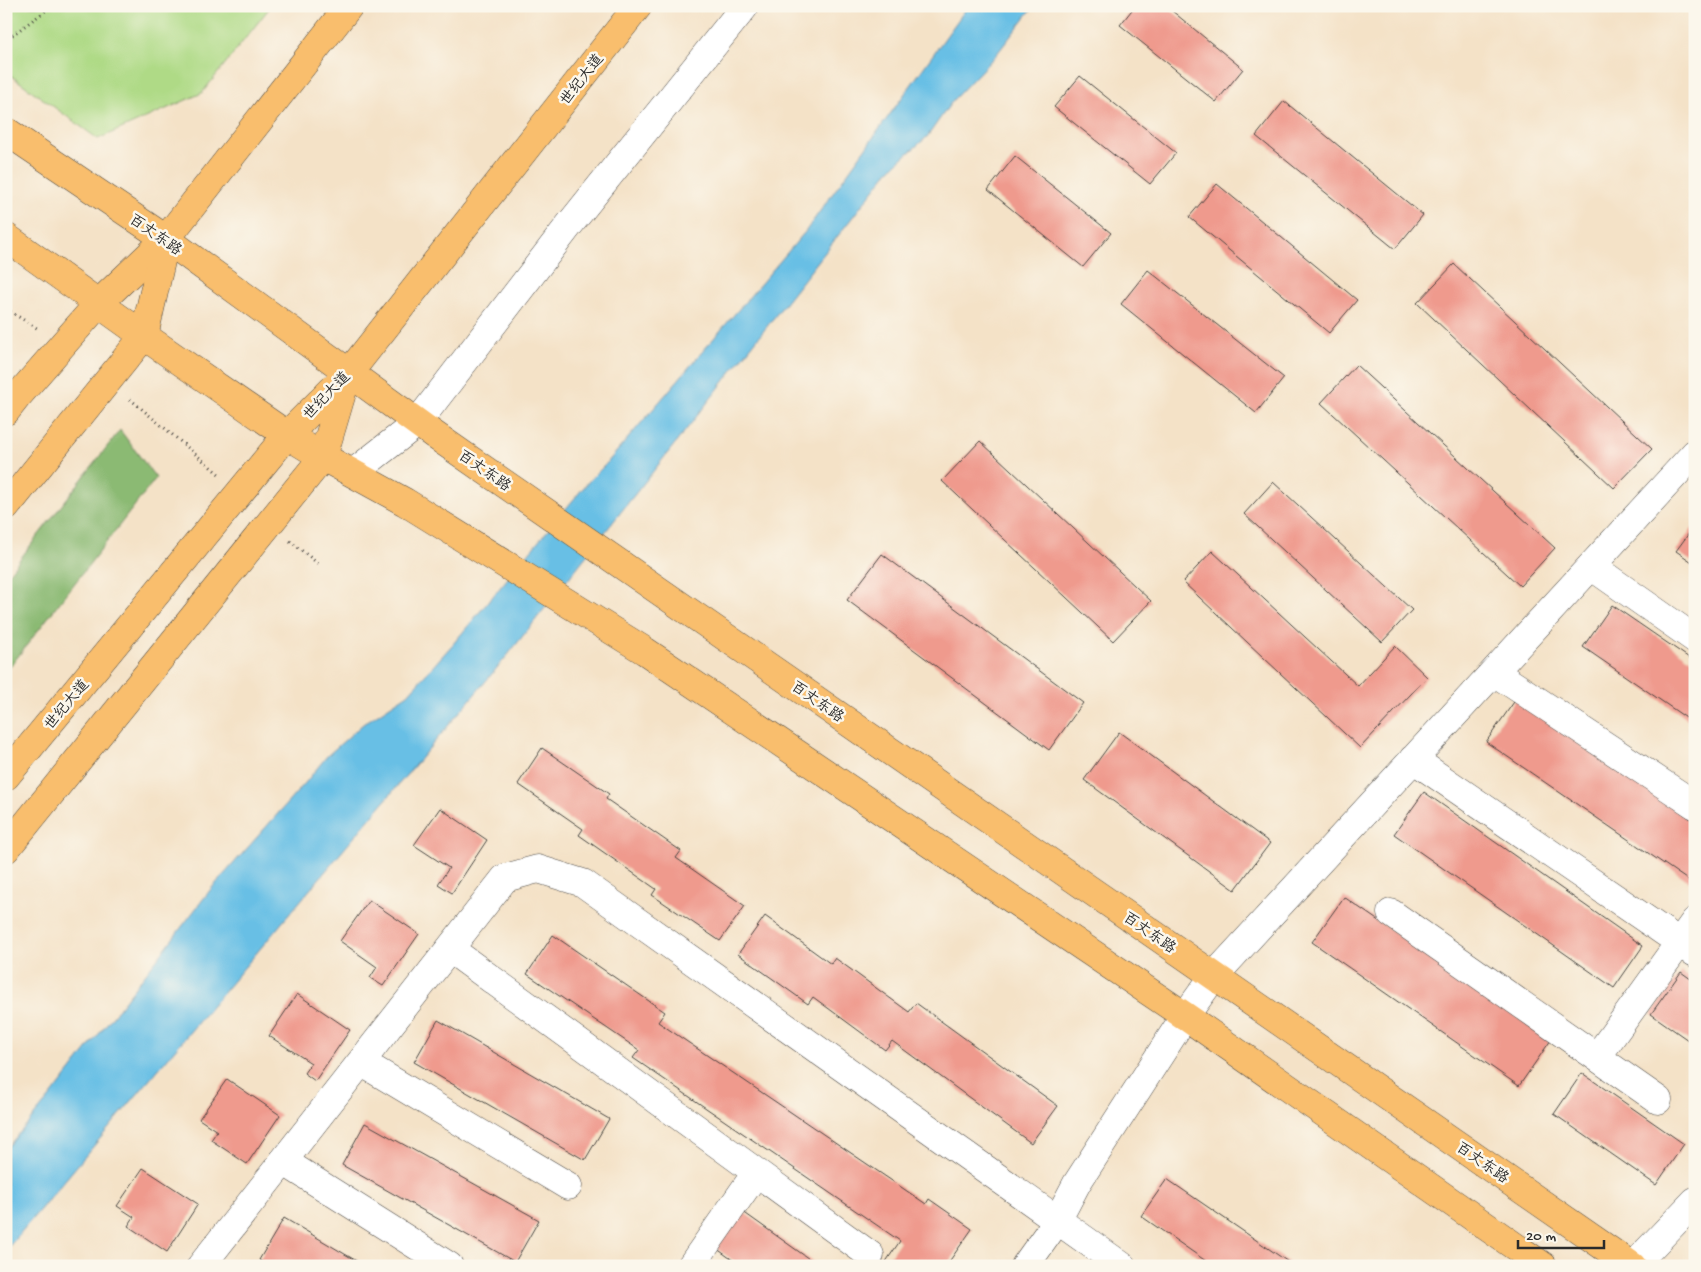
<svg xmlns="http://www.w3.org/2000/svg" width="1701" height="1272" viewBox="0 0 1701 1272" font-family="'Gochi Hand','LXGW WenKai TC',sans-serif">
	<rect width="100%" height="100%" fill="#fbf7ec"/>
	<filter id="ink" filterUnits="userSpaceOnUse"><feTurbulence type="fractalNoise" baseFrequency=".02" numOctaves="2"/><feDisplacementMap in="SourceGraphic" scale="10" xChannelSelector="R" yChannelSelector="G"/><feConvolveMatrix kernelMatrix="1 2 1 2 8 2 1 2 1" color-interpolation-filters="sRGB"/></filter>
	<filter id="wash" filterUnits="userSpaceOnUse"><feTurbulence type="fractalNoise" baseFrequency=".0096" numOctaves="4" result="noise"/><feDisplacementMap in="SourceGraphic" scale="20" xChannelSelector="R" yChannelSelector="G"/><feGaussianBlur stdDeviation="1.12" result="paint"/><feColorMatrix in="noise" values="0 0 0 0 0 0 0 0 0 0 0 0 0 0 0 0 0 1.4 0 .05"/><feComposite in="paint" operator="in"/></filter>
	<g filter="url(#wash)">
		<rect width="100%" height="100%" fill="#f4e2c7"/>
		<!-- green -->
		<path fill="#afda86" stroke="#6d8258" d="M 6,6 L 271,6 L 202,93 L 98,139 L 6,72 Z"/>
		<!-- forest -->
		<path fill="#8bba73" stroke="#5b724f" d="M 120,430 L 156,478 L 6,672 L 6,577 Z"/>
		<!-- water -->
		<path fill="#68bfe5" stroke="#4a7588" d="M 968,6 L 1034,6 L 996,55 L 953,100 L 927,137 L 891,168 L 693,421 L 507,656 L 6,1250 L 6,1149 L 51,1096 L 211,889 L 306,782 L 327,756 L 363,724 L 408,694 L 453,644 L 589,481 L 606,464 L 805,232 Z"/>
		<g id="blocks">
			<!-- building -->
			<path fill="#ef9a8d" d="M 1135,6 L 1166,6 L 1243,69 L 1216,102 L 1120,25 Z
				M 1080,76 L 1176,153 L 1150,184 L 1054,107 Z
				M 1284,101 L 1423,215 L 1395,249 L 1256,136 Z
				M 1015,156 L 1111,233 L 1083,267 L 988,190 Z
				M 1217,184 L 1357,300 L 1329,333 L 1189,217 Z
				M 1454,264 L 1652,449 L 1614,488 L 1417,303 Z
				M 1148,270 L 1284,378 L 1256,413 L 1121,304 Z
				M 1356,365 L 1555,548 L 1520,586 L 1321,403 Z
				M 980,441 L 1151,601 L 1113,641 L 942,481 Z
				M 1273,482 L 1412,610 L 1382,642 L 1244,514 Z
				M 1695,525 L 1695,564 L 1676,551 Z
				M 1212,551 L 1358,686 L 1395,646 L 1427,677 L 1360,748 L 1183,582 Z
				M 882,554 L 1083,703 L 1049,750 L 847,600 Z
				M 1612,605 L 1695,662 L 1695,724 L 1583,647 Z
				M 1516,699 L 1695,822 L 1695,873 L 1689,881 L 1486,742 Z
				M 1119,732 L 1270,843 L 1235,890 L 1084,780 Z
				M 542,748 L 609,794 L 606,799 L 681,851 L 676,858 L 745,906 L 720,941 L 652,895 L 656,889 L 579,835 L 583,829 L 518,784 Z
				M 1424,792 L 1643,946 L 1614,988 L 1394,834 Z
				M 440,808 L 487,840 L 452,893 L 438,884 L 449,868 L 414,845 Z
				M 1344,897 L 1551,1040 L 1519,1086 L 1312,942 Z
				M 369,900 L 419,934 L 383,986 L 370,978 L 377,967 L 340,941 Z
				M 765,916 L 831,964 L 835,958 L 909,1012 L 916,1003 L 1058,1106 L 1031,1143 L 892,1041 L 885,1050 L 813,997 L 808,1004 L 738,954 Z
				M 553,935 L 665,1012 L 658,1022 L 926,1204 L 929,1199 L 972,1229 L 946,1266 L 883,1266 L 900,1241 L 633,1058 L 639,1050 L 527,974 Z
				M 1681,972 L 1695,982 L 1695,1045 L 1651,1014 Z
				M 297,994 L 350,1030 L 315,1081 L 304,1073 L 311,1063 L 269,1036 Z
				M 438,1020 L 609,1119 L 585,1160 L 414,1062 Z
				M 1582,1073 L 1684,1144 L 1656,1185 L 1554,1114 Z
				M 227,1079 L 280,1115 L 247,1164 L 211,1140 L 217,1131 L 199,1119 Z
				M 365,1123 L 539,1220 L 515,1262 L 342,1165 Z
				M 143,1168 L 198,1204 L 167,1252 L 128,1226 L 134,1217 L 117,1206 Z
				M 1167,1179 L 1294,1266 L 1213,1266 L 1141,1216 Z
				M 739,1209 L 819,1266 L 741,1266 L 713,1246 Z
				M 284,1218 L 365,1266 L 268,1266 L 259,1260 Z"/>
		</g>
	</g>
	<g filter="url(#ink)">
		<use href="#blocks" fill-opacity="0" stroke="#494642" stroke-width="1"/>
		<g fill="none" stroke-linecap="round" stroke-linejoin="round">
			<!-- minor casing -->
			<g stroke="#494642" stroke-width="29">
				<path id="minor" d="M 353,473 L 417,423 L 570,224 L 745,6
					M 1591,566 L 1695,639
					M 1494,672 L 1695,805
					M 1413,759 L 1695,953
					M 1391,913 L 1658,1100
					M 450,949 L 870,1255
					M 1597,1057 L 1695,921
					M 361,1062 L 568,1186
					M 283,1161 L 449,1266
					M 201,1266 L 505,878 L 538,869 L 583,883 L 1122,1266
					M 691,1266 L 756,1173
					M 1025,1266 L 1057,1221 L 1077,1183 L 1185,1016 L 1214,976 L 1695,453
					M 1633,1266 L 1695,1201"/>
			</g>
			<!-- major casing -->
			<g stroke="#494642" stroke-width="29">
				<path id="major" d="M 6,131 L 166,239 L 433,434 L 1632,1266
					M 6,237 L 144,336 L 287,435 L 323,457 L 405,502 L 645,651 L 1185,1016 L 1543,1266
					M 6,411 L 17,397 L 99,303 L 166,239"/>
			</g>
			<!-- highway casing -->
			<g stroke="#494642" stroke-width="29">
				<path id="highway" d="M 6,507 L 144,336 L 166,239 L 349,6
					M 6,776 L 287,435 L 348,374 L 638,6
					M 6,849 L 323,457 L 347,376"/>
			</g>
			<!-- path -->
			<path stroke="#494642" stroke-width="3" stroke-dasharray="1 4" stroke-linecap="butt" d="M 6,43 L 11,36 L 52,6
				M 6,309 L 40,330
				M 130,399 L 219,474
				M 290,541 L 321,566"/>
			<!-- minor -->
			<use href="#minor" stroke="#fff" stroke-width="28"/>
			<!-- major -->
			<use href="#major" stroke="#f9be6d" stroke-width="28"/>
			<!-- highway -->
			<use href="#highway" stroke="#f9be6d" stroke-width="28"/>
		</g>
	</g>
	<g text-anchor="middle" stroke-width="5" stroke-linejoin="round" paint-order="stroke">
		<!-- street labels -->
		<g font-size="15" fill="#2b2b2b" stroke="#fbf7ec">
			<text transform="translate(581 79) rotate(-52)" y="5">世纪大道</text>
			<text transform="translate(156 234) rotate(35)" y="5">百丈东路</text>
			<text transform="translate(326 395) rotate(-46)" y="5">世纪大道</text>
			<text transform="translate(485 470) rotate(35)" y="5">百丈东路</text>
			<text transform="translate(818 701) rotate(35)" y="5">百丈东路</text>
			<text transform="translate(66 704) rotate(-50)" y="5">世纪大道</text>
			<text transform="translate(1150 932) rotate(35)" y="5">百丈东路</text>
			<text transform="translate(1483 1162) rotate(35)" y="5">百丈东路</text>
		</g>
	</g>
	<!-- margin -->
	<rect width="1701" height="1272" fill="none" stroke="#fbf7ec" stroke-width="25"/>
	<!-- scale -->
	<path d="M1518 1240v8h86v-8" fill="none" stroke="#2b2b2b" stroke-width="2.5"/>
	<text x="1526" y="1240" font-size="15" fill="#2b2b2b" stroke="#fbf7ec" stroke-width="4" paint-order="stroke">20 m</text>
</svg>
